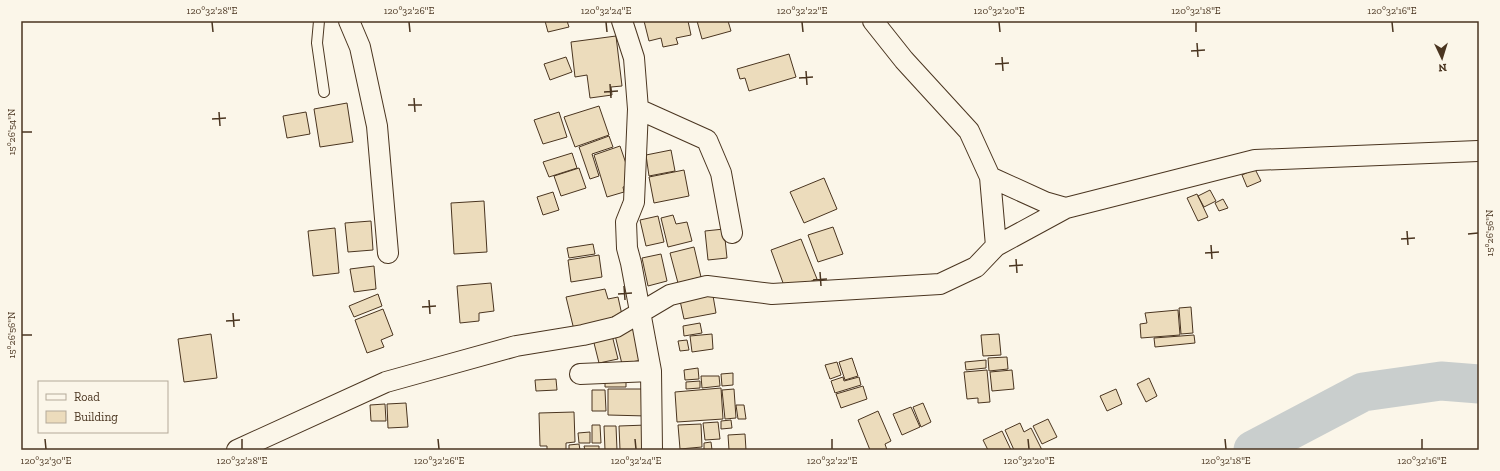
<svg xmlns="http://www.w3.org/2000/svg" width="1500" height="471" viewBox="0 0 1500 471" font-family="'Zilla Slab',serif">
	<rect width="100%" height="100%" fill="#fbf6e9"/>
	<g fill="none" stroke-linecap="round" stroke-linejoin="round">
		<!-- river -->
		<path stroke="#c9cecd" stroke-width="39" d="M 1253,450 L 1363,392 L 1441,381 L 1479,384"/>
	</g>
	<!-- building -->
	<path fill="#ecdcbc" stroke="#4a3520" d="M 545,21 L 567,21 L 569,27 L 548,32 Z
		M 644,21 L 688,21 L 691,35 L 676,38 L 678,44 L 663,47 L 661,38 L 649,41 Z
		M 697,21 L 728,21 L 731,31 L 702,39 Z
		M 616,36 L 622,86 L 611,87 L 612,95 L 590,98 L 587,75 L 575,77 L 571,42 Z
		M 789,54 L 796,77 L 749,91 L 745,78 L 740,79 L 737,69 Z
		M 566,57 L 572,72 L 550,80 L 544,64 Z
		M 347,103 L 353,142 L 320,147 L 314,109 Z
		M 599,106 L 609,135 L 575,147 L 564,117 Z
		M 306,112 L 310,134 L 287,138 L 283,116 Z
		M 559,112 L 567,137 L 543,144 L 534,120 Z
		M 609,136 L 613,147 L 592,154 L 599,176 L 590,179 L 579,147 Z
		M 620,146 L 633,184 L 623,187 L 624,192 L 607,197 L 594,155 Z
		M 671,150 L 675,171 L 649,176 L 646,155 Z
		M 572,153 L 577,168 L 549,177 L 543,162 Z
		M 579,168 L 586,188 L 561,196 L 554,176 Z
		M 1255,169 L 1261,181 L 1247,187 L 1242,175 Z
		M 684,170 L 689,196 L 654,203 L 649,177 Z
		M 824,178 L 837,209 L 804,223 L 790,192 Z
		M 1210,190 L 1216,201 L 1204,207 L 1198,196 Z
		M 553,192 L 559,210 L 543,215 L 537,197 Z
		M 1197,194 L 1208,217 L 1198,221 L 1187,198 Z
		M 1223,199 L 1228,208 L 1219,211 L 1215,203 Z
		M 484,201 L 487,252 L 454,254 L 451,203 Z
		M 673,215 L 676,224 L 687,222 L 692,241 L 668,247 L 661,218 Z
		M 658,216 L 664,242 L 646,246 L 640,220 Z
		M 371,221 L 373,250 L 348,252 L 345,223 Z
		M 833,227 L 843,254 L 818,262 L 808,235 Z
		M 335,228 L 339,273 L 313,276 L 308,231 Z
		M 724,229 L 727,258 L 708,260 L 705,231 Z
		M 801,239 L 817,279 L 786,291 L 771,250 Z
		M 593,244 L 595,254 L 569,258 L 567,248 Z
		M 694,247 L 701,277 L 678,283 L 670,253 Z
		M 661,254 L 667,281 L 648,286 L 642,258 Z
		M 599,255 L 602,277 L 571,282 L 568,260 Z
		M 374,266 L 376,289 L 354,292 L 350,269 Z
		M 491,283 L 494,311 L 479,313 L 479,321 L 460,323 L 457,286 Z
		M 605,289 L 608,299 L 618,297 L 622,315 L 612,317 L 613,325 L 575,334 L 566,297 Z
		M 712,290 L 716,313 L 684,319 L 679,296 Z
		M 378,294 L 382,306 L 354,317 L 349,306 Z
		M 1191,307 L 1193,333 L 1181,334 L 1179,308 Z
		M 383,309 L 393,335 L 381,340 L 384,347 L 367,353 L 355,320 Z
		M 1178,310 L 1180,335 L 1141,338 L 1140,324 L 1147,323 L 1145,313 Z
		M 700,323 L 702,333 L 684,336 L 683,326 Z
		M 633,326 L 641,360 L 622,364 L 614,331 Z
		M 611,331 L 618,359 L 599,363 L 592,335 Z
		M 211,334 L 217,378 L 184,382 L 178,339 Z
		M 712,334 L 713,349 L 692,352 L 690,336 Z
		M 999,334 L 1001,355 L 983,356 L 981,335 Z
		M 1194,335 L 1195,343 L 1155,347 L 1154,338 Z
		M 687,340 L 689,350 L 680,351 L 678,341 Z
		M 1007,357 L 1008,369 L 989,371 L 988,358 Z
		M 852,358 L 858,376 L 845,380 L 839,362 Z
		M 986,360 L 986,368 L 966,370 L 965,362 Z
		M 837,362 L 841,375 L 830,379 L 825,365 Z
		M 698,368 L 699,379 L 685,380 L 684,370 Z
		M 987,370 L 990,402 L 978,403 L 978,398 L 967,399 L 964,372 Z
		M 1012,370 L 1014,389 L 992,391 L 990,372 Z
		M 733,373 L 733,385 L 722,386 L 721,374 Z
		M 701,376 L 719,376 L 720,386 L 702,388 Z
		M 843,377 L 844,381 L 859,377 L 861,385 L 835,393 L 831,381 Z
		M 605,378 L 626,378 L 626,387 L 605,387 Z
		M 1149,378 L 1157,396 L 1146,402 L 1137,384 Z
		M 556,379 L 557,390 L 536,391 L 535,380 Z
		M 700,381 L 700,388 L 686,389 L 686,382 Z
		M 863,386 L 867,399 L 841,408 L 836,394 Z
		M 721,388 L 723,419 L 677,422 L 675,392 Z
		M 608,389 L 647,389 L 647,416 L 608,415 Z
		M 734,389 L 736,418 L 725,419 L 722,390 Z
		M 1116,389 L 1122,404 L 1107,411 L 1100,396 Z
		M 592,390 L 605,390 L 606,411 L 592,411 Z
		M 406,403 L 408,427 L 388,428 L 387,404 Z
		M 923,403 L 931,422 L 921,427 L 913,407 Z
		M 385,404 L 386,421 L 371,421 L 370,405 Z
		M 736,405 L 744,405 L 746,419 L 738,419 Z
		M 911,407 L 920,427 L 902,435 L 893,414 Z
		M 878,411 L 891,441 L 885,444 L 887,450 L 870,450 L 858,420 Z
		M 574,412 L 575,442 L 566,443 L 566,450 L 547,450 L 547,446 L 540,446 L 539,413 Z
		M 1048,419 L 1057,437 L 1042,444 L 1033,426 Z
		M 731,420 L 732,428 L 721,429 L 721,421 Z
		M 718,422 L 720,439 L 705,440 L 703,423 Z
		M 1020,423 L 1024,432 L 1031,428 L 1042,450 L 1014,450 L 1005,430 Z
		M 701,424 L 702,447 L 680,449 L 678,425 Z
		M 592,425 L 600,425 L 601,443 L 592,443 Z
		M 647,425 L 649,450 L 620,450 L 619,426 Z
		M 604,426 L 616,426 L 617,450 L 605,450 Z
		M 1002,431 L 1011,450 L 988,450 L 983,440 Z
		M 590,432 L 590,443 L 579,443 L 578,433 Z
		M 745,434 L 746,450 L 729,450 L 728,435 Z
		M 711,442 L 712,450 L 704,450 L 704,443 Z
		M 579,444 L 580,450 L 569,450 L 569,445 Z
		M 584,446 L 599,446 L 599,450 L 585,450 Z"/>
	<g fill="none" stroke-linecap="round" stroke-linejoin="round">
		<!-- lane casing -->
		<g stroke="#4a3520" stroke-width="12">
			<path id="lane" d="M 319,21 L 317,43 L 324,92"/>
		</g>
		<!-- street casing -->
		<g stroke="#4a3520" stroke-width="22">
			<path id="street" d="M 349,21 L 360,47 L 377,126 L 388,253
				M 622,21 L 634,58 L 638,109 L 634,202 L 626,222 L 627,248 L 631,263 L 651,371 L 652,450
				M 638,109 L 707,140 L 721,173 L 732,233
				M 990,177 L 1045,202 L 1066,208
				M 996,246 L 1066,208 L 1255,160 L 1478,151
				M 580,374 L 651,371
				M 237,450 L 386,382 L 516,346 L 583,335 L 616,327 L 670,295 L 707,286 L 772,294 L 940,284 L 976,267 L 996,246 L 990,177 L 969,131 L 904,60 L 873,21"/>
		</g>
		<!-- lane -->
		<use href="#lane" stroke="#fbf6e9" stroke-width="10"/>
		<!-- street -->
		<use href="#street" stroke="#fbf6e9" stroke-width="20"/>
	</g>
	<!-- ticks -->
	<path fill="none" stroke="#4a3520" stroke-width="1.5" d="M 212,22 L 213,32M 409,22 L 410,32M 606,22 L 607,32M 802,22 L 803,32M 999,22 L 1000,32M 1196,22 L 1196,32M 1392,22 L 1393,32M 1197,43 L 1198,57M 1191,51 L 1205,50M 1002,57 L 1003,71M 995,64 L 1009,63M 806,71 L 807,85M 799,78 L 813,77M 610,84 L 611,98M 604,92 L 618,91M 414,98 L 415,112M 408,105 L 422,105M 219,112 L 220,126M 212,119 L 226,118M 22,132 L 32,132M 1407,231 L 1408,245M 1468,234 L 1478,233M 1401,239 L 1415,238M 1211,245 L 1212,259M 1205,253 L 1219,252M 1016,259 L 1017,273M 1009,266 L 1023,265M 820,272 L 821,286M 813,280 L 827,279M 624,286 L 625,300M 618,294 L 632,293M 429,300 L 430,314M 422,307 L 436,306M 233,313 L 234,327M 226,321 L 240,320M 22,335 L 32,335M 45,439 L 46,449M 242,439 L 242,449M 438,439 L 439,449M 635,439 L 636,449M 832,439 L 832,449M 1028,439 L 1029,449M 1225,439 L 1226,449M 1422,439 L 1422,449"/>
	<!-- border -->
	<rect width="1500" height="471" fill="none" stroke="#fbf6e9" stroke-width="44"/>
	<!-- legend -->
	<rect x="38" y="381" width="130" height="52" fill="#fbf6e9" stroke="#b4a999"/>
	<rect x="46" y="394" width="20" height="6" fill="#fbf6e9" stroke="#b4a999"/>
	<text x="74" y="401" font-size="12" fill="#4a3520">Road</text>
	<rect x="46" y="411" width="20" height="12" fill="#ecdcbc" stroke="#b4a999"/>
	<text x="74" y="421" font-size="12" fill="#4a3520">Building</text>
	<!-- north arrow -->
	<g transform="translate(1442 58) rotate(176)" stroke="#fbf6e9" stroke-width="3" paint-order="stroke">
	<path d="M0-3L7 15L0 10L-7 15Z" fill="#4a3520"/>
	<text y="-6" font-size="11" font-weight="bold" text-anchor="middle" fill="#4a3520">N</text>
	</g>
	<rect x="22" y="22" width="1456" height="427" fill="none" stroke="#4a3520" stroke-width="1.5"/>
	<g font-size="10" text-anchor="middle" fill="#4a3520">
		<text x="212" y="14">120°32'28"E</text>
		<text x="409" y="14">120°32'26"E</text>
		<text x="606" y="14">120°32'24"E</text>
		<text x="802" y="14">120°32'22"E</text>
		<text x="999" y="14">120°32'20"E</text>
		<text x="1196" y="14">120°32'18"E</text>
		<text x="1392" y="14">120°32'16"E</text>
		<text transform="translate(11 132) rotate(-90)" y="4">15°26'54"N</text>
		<text transform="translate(1489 233) rotate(-90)" y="4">15°26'56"N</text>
		<text transform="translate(11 335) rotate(-90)" y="4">15°26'56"N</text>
		<text x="46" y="464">120°32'30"E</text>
		<text x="242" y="464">120°32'28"E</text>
		<text x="439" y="464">120°32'26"E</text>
		<text x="636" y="464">120°32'24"E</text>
		<text x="832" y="464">120°32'22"E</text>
		<text x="1029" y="464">120°32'20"E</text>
		<text x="1226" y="464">120°32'18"E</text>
		<text x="1422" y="464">120°32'16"E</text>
	</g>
</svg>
